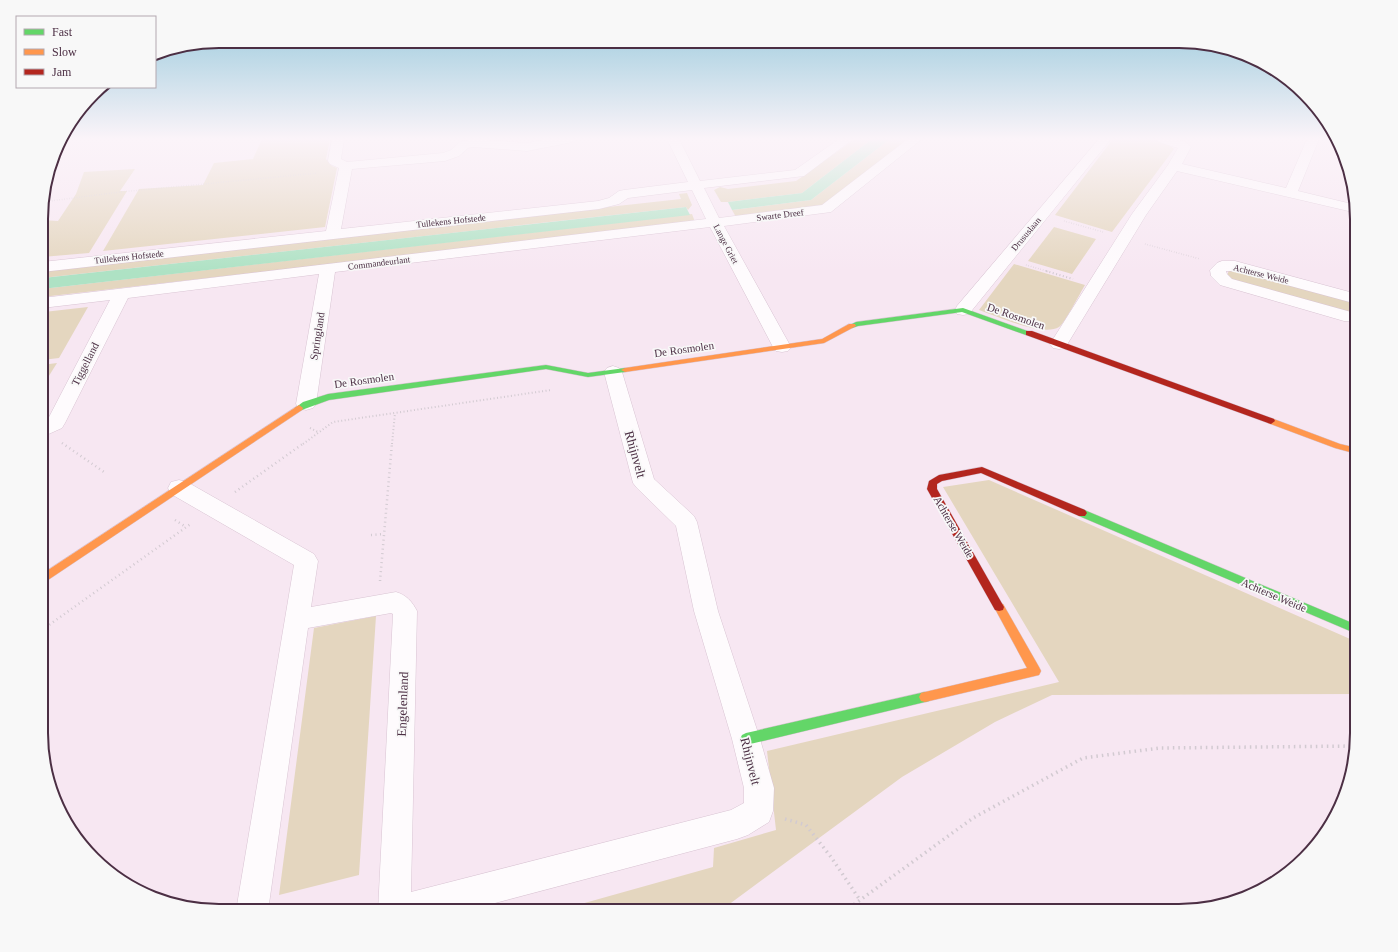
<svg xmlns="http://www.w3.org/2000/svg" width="1398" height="952" viewBox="0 0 1398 952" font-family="Georgia,serif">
	<rect width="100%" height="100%" fill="#f7e7f2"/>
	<!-- green -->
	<path fill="#e4d6bf" d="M 262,139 L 330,139 L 326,159 L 332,166 L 337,168 L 325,227 L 103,251 L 139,189 L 203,185 L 214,163 L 253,159 Z
		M 855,139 L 872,139 L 802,193 L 728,202 L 721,202 L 714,190 L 720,187 L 728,189 L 796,181 Z
		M 890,139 L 909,139 L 824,206 L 736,217 L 732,210 L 811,200 Z
		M 1113,139 C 1131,139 1161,136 1174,149 L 1112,232 L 1055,215 Z
		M 135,169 L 120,191 L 127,191 L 89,253 L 42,257 L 42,220 L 58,221 L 76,194 L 84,172 Z
		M 687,193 L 692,205 L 688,210 L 686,207 L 42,278 L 42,269 L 681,199 L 679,194 Z
		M 692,214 L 695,222 L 42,297 L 42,289 Z
		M 1054,227 L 1096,239 L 1072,274 L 1028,261 Z
		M 1014,264 L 1085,285 C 1080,293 1065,323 1059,327 C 1043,337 996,316 979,310 Z
		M 1229,270 L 1238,270 L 1352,301 L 1357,305 L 1357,311 L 1347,312 L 1233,281 L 1227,276 Z
		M 88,307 L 59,358 L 42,360 L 42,314 L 44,312 Z
		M 57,363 L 42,387 L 42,365 Z
		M 989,480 L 1357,642 L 1357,694 L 1052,695 L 995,722 L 902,777 L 720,911 L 556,911 L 713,867 L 714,848 L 776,830 L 767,751 L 1059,682 L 943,487 Z
		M 376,616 L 359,875 L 279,895 L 314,628 Z"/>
	<!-- water -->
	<path fill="#aee2c4" d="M 872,139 L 890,139 L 811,200 L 732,210 L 728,202 L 802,193 Z
		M 686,207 L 690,215 L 42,289 L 43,278 Z"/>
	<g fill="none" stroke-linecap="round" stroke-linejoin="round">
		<!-- street casing -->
		<g stroke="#d9c4d3" stroke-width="1">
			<path id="street" d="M 332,139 L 344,139 L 341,159 L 347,162 L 443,153 L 451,150 L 460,142 L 473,139 L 527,143 L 549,139 L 574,139 L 572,142 L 568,143 L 527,151 L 473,147 L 468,148 L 459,156 L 445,161 L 352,169 L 341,229 L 598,201 L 609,198 L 619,191 L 624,190 L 688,182 L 667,139 L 679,139 L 700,181 L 795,170 L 839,139 L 853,139 L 804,176 L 704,188 L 719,218 L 822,205 L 908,139 L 922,139 L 831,212 L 724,226 L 791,347 L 788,351 L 782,352 L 776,351 L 773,347 L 710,227 L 335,272 L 316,404 L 313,408 L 306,410 L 299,408 L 296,404 L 319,274 L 128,298 L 65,423 L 62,428 L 42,437 L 42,421 L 48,419 L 110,300 L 42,308 L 42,298 L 706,219 L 692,190 L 628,198 L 619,204 L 599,209 L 42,272 L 42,262 L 326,231 L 339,168 L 330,164 L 328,161 Z
				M 1099,139 L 1111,139 L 969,314 L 963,315 L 957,314 L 955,310 L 957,306 Z
				M 1157,139 C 1168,139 1184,137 1191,147 L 1182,164 L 1286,188 L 1307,139 L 1319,139 L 1298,191 L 1356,205 L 1357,213 L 1177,171 L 1146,215 L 1065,348 L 1059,349 L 1053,348 L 1050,344 L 1132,214 L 1168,165 L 1178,148 L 1159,142 Z
				M 1222,261 L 1235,261 L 1357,294 L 1357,304 L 1235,271 L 1226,271 L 1227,274 L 1232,279 L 1351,312 L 1357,312 L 1357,322 L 1344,321 L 1220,285 L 1211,276 L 1210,270 L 1217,263 Z
				M 613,366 L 619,368 L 622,372 L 654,479 L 694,516 L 697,522 L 718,611 L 760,739 L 774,788 L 773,811 L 769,822 L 748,835 L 737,839 L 465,911 L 378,911 L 393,614 L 391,613 L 308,628 L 268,911 L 236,911 L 294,565 L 171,494 L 168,488 L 171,482 L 179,480 L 187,482 L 314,554 L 318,561 L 311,607 L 396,592 C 406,595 412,601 417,611 L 411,892 L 731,810 L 744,803 L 744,788 L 732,739 L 694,611 L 676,526 L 637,488 L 633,483 L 604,372 L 607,368 Z"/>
		</g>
		<!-- fast casing -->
		<g stroke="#d9c4d3" stroke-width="1">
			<path id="fast" d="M 963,308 L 1033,333 L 1032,335 L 1026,335 L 962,312 L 858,326 L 852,328 L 848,326 L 856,322 Z
				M 546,365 L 588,373 L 625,368 L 629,370 L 625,372 L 588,377 L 546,369 L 329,400 L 299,411 L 295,408 L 303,402 L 328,394 Z
				M 1082,509 L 1357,625 L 1357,634 L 1079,516 L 1077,513 L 1079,510 Z
				M 925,692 L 929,693 L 931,697 L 929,701 L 925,702 L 746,745 L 742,743 L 740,739 L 742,735 L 746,733 Z"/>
		</g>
		<!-- slow casing -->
		<g stroke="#d9c4d3" stroke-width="1">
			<path id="slow" d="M 849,324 L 855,324 L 856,326 L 824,343 L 625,372 L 621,370 L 625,368 L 822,339 Z
				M 299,405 L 303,408 L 302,410 L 42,584 L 42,574 Z
				M 1271,418 L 1340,444 L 1357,448 L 1357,454 L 1335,448 L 1268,423 L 1267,421 L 1268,419 Z
				M 999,603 L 1003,604 L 1039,667 L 1041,671 L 1039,675 L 925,702 L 921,701 L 919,697 L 921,693 L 925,692 L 1027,668 L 994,607 L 995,604 Z"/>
		</g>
		<!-- jam casing -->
		<g stroke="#d9c4d3" stroke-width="1">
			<path id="jam" d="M 1026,331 L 1032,331 L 1274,419 L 1275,421 L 1271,424 L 1268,423 L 1026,335 Z
				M 982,467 L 1085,510 L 1087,513 L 1085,516 L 1079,516 L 981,473 L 942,481 L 937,484 L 937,489 L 1004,607 L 1003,610 L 999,611 L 995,610 L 927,489 L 929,481 L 939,475 Z"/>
		</g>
		<!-- path-far3 -->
		<path stroke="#d2cad1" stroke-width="1.5" stroke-dasharray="0.5 2" stroke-linecap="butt" d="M 42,202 L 120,192 L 318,173
			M 1064,221 L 1103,232
			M 1145,244 L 1200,259
			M 1026,265 L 1050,272"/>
		<!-- path-far2 -->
		<path stroke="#d2cad1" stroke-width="2" stroke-dasharray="1 2.5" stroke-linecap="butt" d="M 1046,271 L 1073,279
			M 310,428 L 318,432
			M 303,444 L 333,422 L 551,390
			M 392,444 L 395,413"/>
		<!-- path-far1 -->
		<path stroke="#d2cad1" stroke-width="2.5" stroke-dasharray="1 3.5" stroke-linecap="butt" d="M 62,443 L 104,472
			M 235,492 L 304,443
			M 175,520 L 186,527
			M 371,535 L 384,534
			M 380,581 L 392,443
			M 42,630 L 192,523"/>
		<!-- path -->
		<path stroke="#d2cad1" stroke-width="3.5" stroke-dasharray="1.5 4" stroke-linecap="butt" d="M 785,819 L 806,825 L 831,857 L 860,900
			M 845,911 L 973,818 L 1083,758 L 1160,748 L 1356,746"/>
		<!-- street -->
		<use href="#street" fill="#fefbfd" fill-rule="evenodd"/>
		<!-- fast -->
		<use href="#fast" fill="#63d668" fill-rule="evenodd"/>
		<!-- slow -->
		<use href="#slow" fill="#ff974d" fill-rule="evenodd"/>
		<!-- jam -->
		<use href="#jam" fill="#b3261e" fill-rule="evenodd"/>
	</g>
	<!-- sky -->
	<linearGradient id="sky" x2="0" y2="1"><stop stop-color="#91c6da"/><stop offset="0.51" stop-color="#fbf4f9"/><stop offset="1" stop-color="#fbf4f9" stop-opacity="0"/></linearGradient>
	<rect width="1398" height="272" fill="url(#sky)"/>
	<g text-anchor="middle" stroke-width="3.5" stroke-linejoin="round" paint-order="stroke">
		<!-- far-street labels -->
		<g font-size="9" fill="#4c2f44" stroke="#f8f8f8">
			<text transform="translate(780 215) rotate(-7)" y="3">Swarte Dreef</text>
			<text transform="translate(451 221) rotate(-6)" y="3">Tullekens Hofstede</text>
			<text transform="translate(1026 234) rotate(-50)" y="3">Drususlaan</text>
			<text transform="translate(726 244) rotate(62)" y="3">Lange Griet</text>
			<text transform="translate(129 257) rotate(-6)" y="3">Tullekens Hofstede</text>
			<text transform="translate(379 263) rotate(-7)" y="3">Commandeurlant</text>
			<text transform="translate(1261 274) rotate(14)" y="3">Achterse Weide</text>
		</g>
		<!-- street labels -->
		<g font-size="11" fill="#4c2f44" stroke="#f8f8f8">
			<text transform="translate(1016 316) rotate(19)" y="4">De Rosmolen</text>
			<text transform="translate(317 336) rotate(-81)" y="4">Springland</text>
			<text transform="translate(684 349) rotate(-8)" y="4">De Rosmolen</text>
			<text transform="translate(85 364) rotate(-63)" y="4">Tiggelland</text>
			<text transform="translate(364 380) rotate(-8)" y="4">De Rosmolen</text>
			<text transform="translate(954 527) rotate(60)" y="4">Achterse Weide</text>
			<text transform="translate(1274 595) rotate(23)" y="4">Achterse Weide</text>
		</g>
		<!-- near-street labels -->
		<g font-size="13" fill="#4c2f44" stroke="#f8f8f8">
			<text transform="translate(636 454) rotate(74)" y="5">Rhijnvelt</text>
			<text transform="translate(402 704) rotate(-88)" y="5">Engelenland</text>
			<text transform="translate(751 761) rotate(76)" y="5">Rhijnvelt</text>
		</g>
	</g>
	<!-- crop -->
	<path d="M0 0H1398V952H0ZM219 48H1179A171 171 0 0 1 1350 219V733A171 171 0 0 1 1179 904H219A171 171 0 0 1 48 733V219A171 171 0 0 1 219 48Z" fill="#f8f8f8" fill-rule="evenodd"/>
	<path fill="none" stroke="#4c2f44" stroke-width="2" d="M219 48H1179A171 171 0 0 1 1350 219V733A171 171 0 0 1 1179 904H219A171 171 0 0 1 48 733V219A171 171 0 0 1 219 48Z"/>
	<!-- legend -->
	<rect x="16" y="16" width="140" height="72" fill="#f8f8f8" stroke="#b3a8b0"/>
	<rect x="24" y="29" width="20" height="6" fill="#63d668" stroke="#b3a8b0"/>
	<text x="52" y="36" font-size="12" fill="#4c2f44">Fast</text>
	<rect x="24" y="49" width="20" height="6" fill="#ff974d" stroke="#b3a8b0"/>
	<text x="52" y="56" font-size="12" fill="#4c2f44">Slow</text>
	<rect x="24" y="69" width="20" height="6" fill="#b3261e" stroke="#b3a8b0"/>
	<text x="52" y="76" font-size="12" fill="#4c2f44">Jam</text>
</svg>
